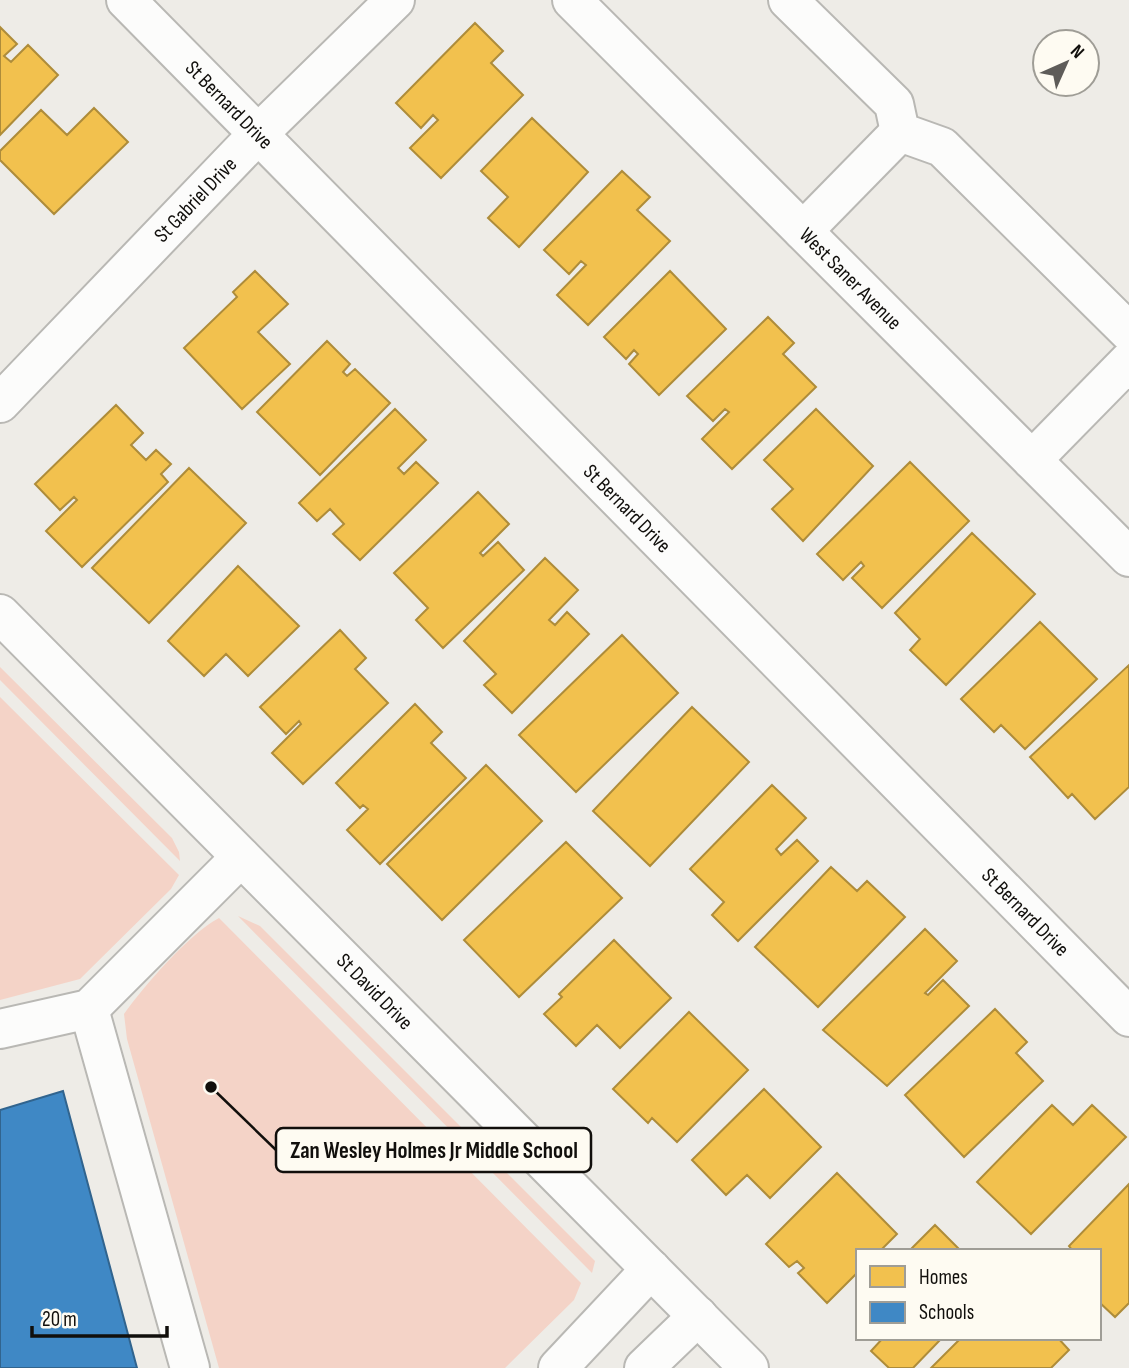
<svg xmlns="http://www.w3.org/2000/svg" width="1129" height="1368" viewBox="0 0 1129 1368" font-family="'Sofia Sans Condensed',sans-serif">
	<rect width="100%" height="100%" fill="#eeece7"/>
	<!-- green -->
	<path fill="#f4d3c7" d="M 0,667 L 172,838 L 179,852 L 180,861 L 0,680 Z
		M 0,697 L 179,875 L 171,889 L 80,979 L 0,1000 Z
		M 238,916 L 260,926 L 595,1261 L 592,1273 Z
		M 219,918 L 581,1283 L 574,1300 L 505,1368 L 219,1368 L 127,1039 L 124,1014 C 143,987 190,933 219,918 Z"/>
	<!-- homes -->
	<path fill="#f2c14e" stroke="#ae8c3a" stroke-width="2" d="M 475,23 L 503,51 L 491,63 L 523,95 L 441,178 L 410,148 L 438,120 L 433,115 L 421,128 L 396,103 Z
		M 0,27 L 17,44 L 4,56 L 11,62 L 28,45 L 58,75 L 0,135 Z
		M 94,108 L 128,142 L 54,214 L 0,160 L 0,151 L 41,110 L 67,135 Z
		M 532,118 L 588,172 L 519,247 L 488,218 L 508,197 L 481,171 Z
		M 622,171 L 650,197 L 637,210 L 670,241 L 588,325 L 557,295 L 586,265 L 581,261 L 569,274 L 544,250 Z
		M 255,271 L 288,304 L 258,332 L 290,364 L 242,409 L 184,348 L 237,297 L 233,292 Z
		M 670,271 L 726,329 L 659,395 L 629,364 L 638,354 L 634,350 L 626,359 L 604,337 Z
		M 768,317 L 794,343 L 783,354 L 816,387 L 732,469 L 702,439 L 729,412 L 725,409 L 713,421 L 687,396 Z
		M 327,341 L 350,364 L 343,372 L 347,376 L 355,369 L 390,403 L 320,475 L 257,412 Z
		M 116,405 L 143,433 L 131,445 L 146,460 L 156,450 L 171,464 L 161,474 L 168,482 L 82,567 L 46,531 L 77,500 L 74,497 L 60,510 L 35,484 Z
		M 395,409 L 426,440 L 398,468 L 404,474 L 416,462 L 438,483 L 360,560 L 333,534 L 344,524 L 330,509 L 317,521 L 299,503 Z
		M 816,409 L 873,466 L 803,541 L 772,509 L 793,489 L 764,460 Z
		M 910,462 L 969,521 L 882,608 L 852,578 L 864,566 L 861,562 L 843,580 L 817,554 Z
		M 189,468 L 246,523 L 149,623 L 92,568 Z
		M 478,492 L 509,524 L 480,553 L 483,556 L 498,542 L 524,570 L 443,648 L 416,620 L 428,608 L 394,573 Z
		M 972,533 L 1035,594 L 946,685 L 910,650 L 920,639 L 895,613 Z
		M 545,558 L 578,590 L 549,620 L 555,625 L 567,612 L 589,634 L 512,713 L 484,685 L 496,674 L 464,641 Z
		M 238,566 L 299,626 L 248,676 L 226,654 L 204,676 L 168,641 Z
		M 1040,622 L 1097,679 L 1025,749 L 1001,725 L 994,732 L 961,699 Z
		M 340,630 L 366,658 L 355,669 L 388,703 L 303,784 L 272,753 L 301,724 L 299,721 L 286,734 L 260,707 Z
		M 622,635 L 678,693 L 576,792 L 519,735 Z
		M 1129,665 L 1129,787 L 1095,819 L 1072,794 L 1068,798 L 1030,757 Z
		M 415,704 L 442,732 L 431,743 L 466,778 L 380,864 L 347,830 L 368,809 L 363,805 L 360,808 L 336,783 Z
		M 692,707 L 749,762 L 650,866 L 593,811 Z
		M 486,765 L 542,821 L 442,920 L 387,864 Z
		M 772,785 L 806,818 L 776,849 L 781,855 L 797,840 L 818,861 L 738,941 L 712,915 L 724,902 L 690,869 Z
		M 566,842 L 622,898 L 519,997 L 464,940 Z
		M 831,867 L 857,891 L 867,881 L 905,917 L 818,1007 L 755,947 Z
		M 925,929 L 957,961 L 925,993 L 928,995 L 943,980 L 969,1006 L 887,1086 L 823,1030 Z
		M 614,940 L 671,998 L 620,1048 L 597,1025 L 576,1046 L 544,1014 L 562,997 L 559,994 Z
		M 995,1009 L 1027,1042 L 1016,1053 L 1043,1081 L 964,1157 L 905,1095 Z
		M 689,1012 L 748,1070 L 677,1142 L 652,1118 L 648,1123 L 613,1089 Z
		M 764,1089 L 821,1147 L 770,1198 L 747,1175 L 726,1195 L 692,1160 Z
		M 1052,1105 L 1073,1125 L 1092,1105 L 1126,1137 L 1031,1234 L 977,1182 Z
		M 837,1173 L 897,1234 L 880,1251 L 858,1251 L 858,1272 L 827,1303 L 798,1273 L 804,1268 L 797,1261 L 789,1267 L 766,1244 Z
		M 1129,1184 L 1129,1303 L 1115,1317 L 1099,1302 L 1099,1251 L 1073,1251 L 1069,1246 Z
		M 935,1225 L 961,1251 L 909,1251 Z
		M 883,1338 L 942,1338 L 913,1368 L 889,1368 L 871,1351 Z
		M 961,1338 L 1058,1338 L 1069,1350 L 1051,1368 L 931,1368 Z"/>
	<!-- schools -->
	<path fill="#3f88c5" stroke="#31648e" stroke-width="2" d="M 63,1091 L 137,1368 L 0,1368 L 0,1110 Z"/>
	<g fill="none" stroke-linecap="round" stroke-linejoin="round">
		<!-- minor casing -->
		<g stroke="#b9b8b4" stroke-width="42">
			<g id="minor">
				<path id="s1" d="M 126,0 L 1129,1017"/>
				<path id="s2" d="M 572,0 L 1129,557"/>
				<path d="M 788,0 L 894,104 L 900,132 L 942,147 L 1129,332"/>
				<path d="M 803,231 L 900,132"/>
				<path id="s3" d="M 0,403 L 259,133 L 395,0"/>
				<path d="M 1032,460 L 1129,361"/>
				<path id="s4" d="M 0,614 L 749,1368"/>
				<path d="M 89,1009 L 190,1368"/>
				<path d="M 0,1029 L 89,1009 L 241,857"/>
				<path d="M 558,1368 L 651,1269"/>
				<path d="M 644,1368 L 698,1316"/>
			</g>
		</g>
		<!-- minor -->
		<use href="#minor" stroke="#fcfcfb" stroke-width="38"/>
	</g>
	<g text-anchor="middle" stroke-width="7" stroke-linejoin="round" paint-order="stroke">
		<!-- street labels -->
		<g font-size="21" fill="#110f0c" stroke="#fefbf2">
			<text dy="7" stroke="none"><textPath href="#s1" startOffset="147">St Bernard Drive</textPath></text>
			<text dy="7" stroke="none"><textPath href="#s3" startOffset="282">St Gabriel Drive</textPath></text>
			<text dy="7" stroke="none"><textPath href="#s2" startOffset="394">West Saner Avenue</textPath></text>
			<text dy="7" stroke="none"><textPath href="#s1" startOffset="714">St Bernard Drive</textPath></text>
			<text dy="7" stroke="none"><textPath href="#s1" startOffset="1281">St Bernard Drive</textPath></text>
			<text dy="7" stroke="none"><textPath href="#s4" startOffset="532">St David Drive</textPath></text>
		</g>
	</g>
	<!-- callouts -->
	<path fill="none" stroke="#110f0c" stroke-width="2.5" d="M211 1087L276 1150"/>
	<circle fill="#110f0c" stroke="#fefbf2" stroke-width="2.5" cx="211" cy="1087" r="7"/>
	<rect fill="#fefbf2" stroke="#110f0c" stroke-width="2.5" x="276" y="1128" width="315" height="44" rx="7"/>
	<g font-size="23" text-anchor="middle" font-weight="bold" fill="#110f0c">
		<text x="434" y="1158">Zan Wesley Holmes Jr Middle School</text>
	</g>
	<!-- legend -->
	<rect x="856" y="1249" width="245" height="91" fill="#fefbf2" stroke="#9f9d96" stroke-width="2"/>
	<rect x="870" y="1266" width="35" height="21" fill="#f2c14e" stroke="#9f9d96" stroke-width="2"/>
	<text x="919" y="1284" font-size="21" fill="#110f0c">Homes</text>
	<rect x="870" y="1302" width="35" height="21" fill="#3f88c5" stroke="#9f9d96" stroke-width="2"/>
	<text x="919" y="1319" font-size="21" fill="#110f0c">Schools</text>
	<!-- north arrow -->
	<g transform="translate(1066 63) rotate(45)"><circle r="33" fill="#fefbf2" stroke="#9f9d96" stroke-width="2"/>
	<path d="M0-5L12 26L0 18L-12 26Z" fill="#5e5c59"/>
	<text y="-10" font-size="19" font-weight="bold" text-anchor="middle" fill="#110f0c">N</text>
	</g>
	<!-- scale -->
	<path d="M32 1326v10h135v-10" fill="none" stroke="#110f0c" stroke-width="3.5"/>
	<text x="42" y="1326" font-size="21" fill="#110f0c" stroke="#fefbf2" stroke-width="5" paint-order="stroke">20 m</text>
</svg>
